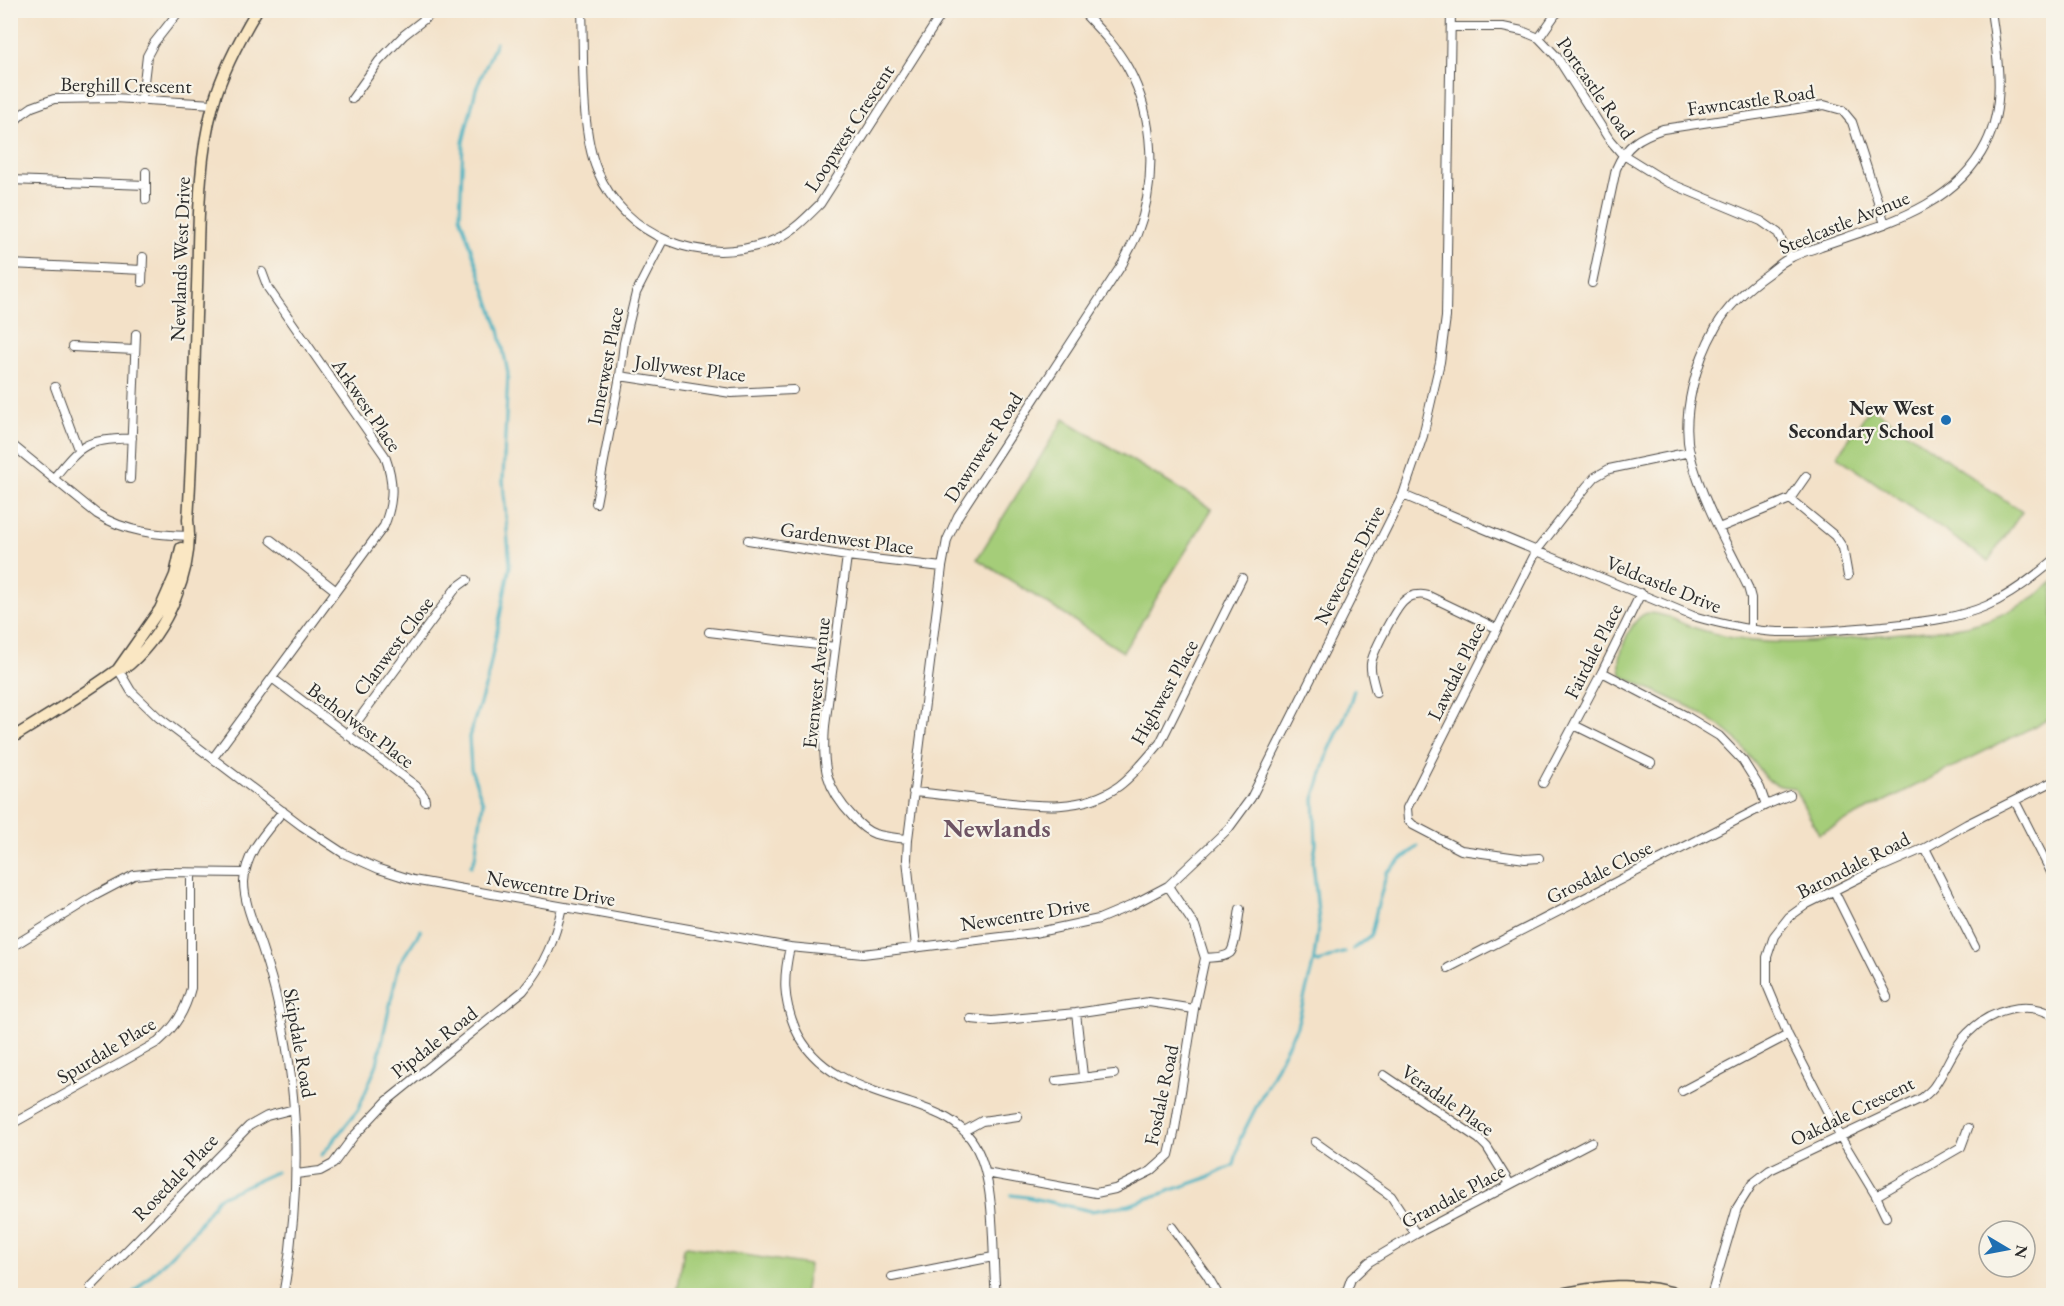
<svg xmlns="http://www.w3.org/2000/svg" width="2064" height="1306" viewBox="0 0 2064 1306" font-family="'EB Garamond',serif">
	<rect width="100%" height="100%" fill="#f7f3e8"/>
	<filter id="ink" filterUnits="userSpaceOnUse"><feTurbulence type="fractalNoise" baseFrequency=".0167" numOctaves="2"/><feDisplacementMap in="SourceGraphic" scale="12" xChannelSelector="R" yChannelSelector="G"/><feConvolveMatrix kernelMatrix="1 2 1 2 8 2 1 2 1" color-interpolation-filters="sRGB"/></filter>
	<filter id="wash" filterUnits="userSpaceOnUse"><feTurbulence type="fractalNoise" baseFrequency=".008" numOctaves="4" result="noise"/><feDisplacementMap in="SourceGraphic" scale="24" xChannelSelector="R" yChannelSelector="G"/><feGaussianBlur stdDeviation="1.35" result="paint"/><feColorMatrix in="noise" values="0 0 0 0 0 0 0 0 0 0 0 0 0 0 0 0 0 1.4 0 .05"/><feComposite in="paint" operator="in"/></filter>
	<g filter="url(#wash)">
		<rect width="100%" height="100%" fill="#f3e1c8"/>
		<!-- green -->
		<path fill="#a5cd79" stroke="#687c52" stroke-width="1.5" d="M 1871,407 L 2022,512 L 1988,561 L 1837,456 Z
			M 1064,419 L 1212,509 L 1123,652 L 977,559 Z
			M 2053,582 L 2053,717 L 1819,834 L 1794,788 L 1780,786 L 1767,780 L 1737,740 L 1719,725 L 1694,709 L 1624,677 C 1611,666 1631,613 1649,613 C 1664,613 1678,622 1692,627 C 1705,631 1719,635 1732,638 C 1784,648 1839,639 1892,634 C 1920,631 1950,631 1978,623 C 2005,615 2032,601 2053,582 Z
			M 687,1246 L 809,1265 L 804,1295 L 677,1295 L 684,1248 Z"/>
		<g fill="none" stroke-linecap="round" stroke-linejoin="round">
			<!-- stream -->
			<path stroke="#44b1c1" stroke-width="3" d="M 471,866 L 475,858 L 483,803 L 471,769 L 469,737 L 487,681 L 510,566 L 503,480 L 508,373 L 499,330 L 460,216 L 463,142 L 476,89 L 496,43
				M 1353,949 L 1371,935 L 1377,908 L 1387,872 L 1418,846
				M 1314,961 L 1319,963 C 1326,958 1337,955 1345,952
				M 321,1156 L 358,1110 L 377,1064 L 399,964 L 421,930
				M 1011,1195 L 1027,1197 L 1091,1211 L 1129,1205 L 1209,1177 L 1234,1165 L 1240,1139 L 1297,1026 L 1313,964 L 1319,922 L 1313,862 L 1316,844 L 1314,799 L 1329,751 L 1348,710 L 1354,690
				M 130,1296 L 192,1234 L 218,1198 L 276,1172"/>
		</g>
	</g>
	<g filter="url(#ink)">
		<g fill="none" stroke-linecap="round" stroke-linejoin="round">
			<!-- street casing -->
			<g stroke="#494643" stroke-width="10">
				<path id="street" d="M 582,10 C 584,55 580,130 597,170 C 625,238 701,267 769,242 C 790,235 805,219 820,204 L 944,10
					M 1451,27 L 1503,27 L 1522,31 L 1539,38 L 1557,57 L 1609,139 L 1622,154 L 1667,182 L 1761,221 L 1778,233 L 1790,257
					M 1539,38 L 1555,15 L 1561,10
					M 142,99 L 147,56 L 154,43 L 180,10
					M 352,99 L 379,61 L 404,35 L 436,10
					M 10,126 L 22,114 L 32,107 L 54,99 L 114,98 L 213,104
					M 10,180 L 146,185
					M 146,200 L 146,172
					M 10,264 L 143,270
					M 142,282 L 143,257
					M 1592,283 L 1616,169 C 1626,145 1639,137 1663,129 L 1824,105 L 1842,110 L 1852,122 L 1885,224
					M 72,347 L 135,350
					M 620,376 L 731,393 L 793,390
					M 55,387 L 78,449
					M 10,443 L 97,514 C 125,532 158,535 190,536
					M 53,479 C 83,442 84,441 132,438
					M 130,479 L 136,334
					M 1403,495 L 1693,616 C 1721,624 1749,631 1778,632 C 1813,633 1849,629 1883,626 C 1918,622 1953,620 1986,606 C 2011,595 2033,578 2054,560
					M 1790,499 L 1835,536 L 1843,548 L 1848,576
					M 596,503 L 620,376 L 624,343 L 636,293 L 663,240
					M 1719,528 L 1790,499 L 1806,476
					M 271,540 L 335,590
					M 748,540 L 847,556 L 942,567
					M 847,556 L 825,726 C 822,765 825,788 853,817 C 859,824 866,831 875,834 C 885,837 897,838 908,839
					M 1751,630 L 1751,598 L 1748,587 C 1727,544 1702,501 1690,454 C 1681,414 1696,362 1716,327 C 1728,305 1749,287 1769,273 C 1776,267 1784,260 1792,257 C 1801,252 1812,250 1821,246 C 1883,224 1954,208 1986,144 C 2007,102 1997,55 1991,10
					M 709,632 L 835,647
					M 118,669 L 131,691 L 158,717 L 302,826 L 343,853 L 379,869 L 413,880 L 790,947 L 863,954 L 1034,933 L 1099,919 L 1130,906 L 1168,886 L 1229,828 L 1251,798 L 1403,495 L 1423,436 L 1440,362 L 1446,317 L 1451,10
					M 1602,672 L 1686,716 L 1719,736 L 1743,761 L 1760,788 L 1766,805
					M 272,678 L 416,786 L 424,796 L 425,801
					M 1376,692 C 1374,683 1370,673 1371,664 C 1372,653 1395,610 1403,602 C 1410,595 1420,593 1429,596 L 1496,628
					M 1574,725 L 1651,763
					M 347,735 L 456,588 L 467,580
					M 213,758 L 384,526 C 394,501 394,481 385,456 L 268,288 L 262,272
					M 1543,783 L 1602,672 L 1641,593
					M 913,792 C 937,794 961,797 986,800 C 1029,805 1080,814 1119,786 C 1135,774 1147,758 1160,743 L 1242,578
					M 2015,801 L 2054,878
					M 283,811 C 266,832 245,853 244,882 C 244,904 255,927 262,948 C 268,966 274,986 278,1005 C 301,1100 300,1200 283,1296
					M 1925,848 L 1975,947
					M 1539,858 L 1525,859 L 1461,850 L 1413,825 L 1408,820 L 1407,808 L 1537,550 L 1587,486 L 1595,477 L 1609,469 L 1690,452
					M 1834,891 L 1887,997
					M 790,947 C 783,978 783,999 795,1028 C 817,1078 870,1090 918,1106 C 938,1113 958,1121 971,1139 C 998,1177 991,1250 996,1296
					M 916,947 L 907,859 L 908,839 L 942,567 L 947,540 L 958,516 L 1123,263 C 1127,253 1133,244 1137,234 C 1157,182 1155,117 1128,68 C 1116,46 1098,28 1081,10
					M 10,948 L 96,895 L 134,875 L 164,872 L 245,873
					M 1205,958 C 1213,957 1224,958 1230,953 C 1236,946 1238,919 1240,909
					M 1448,968 L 1766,805 L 1790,795
					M 1076,1013 L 1083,1076
					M 971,1019 L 992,1021 L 1076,1013 L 1149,1002 L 1194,1009
					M 1384,1075 L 1479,1139 L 1487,1147 L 1510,1184
					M 1056,1081 L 1114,1074
					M 1682,1091 L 1788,1035
					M 10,1125 L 158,1042 C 176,1026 185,1011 191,988 L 191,873
					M 964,1131 L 982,1121 L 1018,1116
					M 1315,1142 L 1391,1196 L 1416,1234
					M 986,1173 L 1096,1193 L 1115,1189 L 1151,1171 L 1169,1155 L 1175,1129 L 1194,1009 L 1205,958 L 1195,926 L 1168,886
					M 296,1174 L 320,1171 L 333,1164 L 353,1137 L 387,1101 L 523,991 C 545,965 555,939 562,907
					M 1876,1196 L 1961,1147 L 1968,1128
					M 1886,1217 L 1876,1196 L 1841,1138 L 1788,1035 L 1767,985 L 1767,957 L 1774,936 L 1789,917 L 1807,904 L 1879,868 L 1925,848 L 1967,824 L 2054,781
					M 1172,1227 L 1207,1275 L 1219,1296
					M 892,1277 L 993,1257
					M 91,1287 L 249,1126 L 267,1116 L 294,1109
					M 1345,1296 L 1351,1279 L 1369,1262 L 1416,1234 L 1591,1142
					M 1711,1296 L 1737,1208 L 1752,1184 L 1770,1170 L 1922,1098 C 1927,1094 1932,1090 1935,1085 C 1947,1068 1953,1047 1968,1033 C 1989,1011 2027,999 2054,1016"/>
			</g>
			<!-- secondary casing -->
			<g stroke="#494643" stroke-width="13">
				<path id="secondary" d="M 118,669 L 160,609 L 175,575 L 181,548
					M 10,739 C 46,717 81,696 114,672 C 119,668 126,668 130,664 C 168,630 194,570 188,520 C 193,442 194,365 197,287 C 199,227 197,164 213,105 C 222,72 239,40 257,10
					M 1552,1296 C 1595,1286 1640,1280 1683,1296"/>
			</g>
			<!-- street -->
			<use href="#street" stroke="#fff" stroke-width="8"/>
			<!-- secondary -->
			<use href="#secondary" stroke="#fae7c3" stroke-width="10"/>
		</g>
	</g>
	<!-- markers -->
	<circle fill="#1f6fb2" stroke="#f7f3e8" stroke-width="2" cx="1946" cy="420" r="6"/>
	<g text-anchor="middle" stroke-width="4.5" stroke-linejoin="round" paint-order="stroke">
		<!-- street labels -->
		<g font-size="20" fill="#2b2b2b" stroke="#f7f3e8">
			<text transform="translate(126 85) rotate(1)" y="7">Berghill Crescent</text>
			<text transform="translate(1596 88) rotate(55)" y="7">Portcastle Road</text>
			<text transform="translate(1751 100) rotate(-8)" y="7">Fawncastle Road</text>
			<text transform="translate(849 128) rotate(-57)" y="7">Loopwest Crescent</text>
			<text transform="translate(1844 222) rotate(-22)" y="7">Steelcastle Avenue</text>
			<text transform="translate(180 259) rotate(-88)" y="7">Newlands West Drive</text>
			<text transform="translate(605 366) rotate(-79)" y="7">Innerwest Place</text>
			<text transform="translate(690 368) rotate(7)" y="7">Jollywest Place</text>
			<text transform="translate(367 405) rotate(56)" y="7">Arkwest Place</text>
			<text transform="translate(983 447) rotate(-57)" y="7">Dawnwest Road</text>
			<text transform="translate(847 538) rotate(8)" y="7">Gardenwest Place</text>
			<text transform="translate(1349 565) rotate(-63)" y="7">Newcentre Drive</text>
			<text transform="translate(1664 584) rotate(22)" y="7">Veldcastle Drive</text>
			<text transform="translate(393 646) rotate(-53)" y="7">Clanwest Close</text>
			<text transform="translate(1593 651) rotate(-63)" y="7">Fairdale Place</text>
			<text transform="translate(1456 671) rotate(-64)" y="7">Lawdale Place</text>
			<text transform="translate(816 683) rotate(-84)" y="7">Evenwest Avenue</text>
			<text transform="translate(1164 692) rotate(-61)" y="7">Highwest Place</text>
			<text transform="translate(361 725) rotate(37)" y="7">Betholwest Place</text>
			<text transform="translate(1853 865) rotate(-27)" y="7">Barondale Road</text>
			<text transform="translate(1599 872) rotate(-27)" y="7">Grosdale Close</text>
			<text transform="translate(551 888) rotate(10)" y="7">Newcentre Drive</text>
			<text transform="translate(1025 914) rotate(-9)" y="7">Newcentre Drive</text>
			<text transform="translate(434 1042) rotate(-38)" y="7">Pipdale Road</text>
			<text transform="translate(300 1043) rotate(80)" y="7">Skipdale Road</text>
			<text transform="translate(106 1050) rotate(-31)" y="7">Spurdale Place</text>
			<text transform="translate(1161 1095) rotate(-78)" y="7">Fosdale Road</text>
			<text transform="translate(1448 1100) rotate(35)" y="7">Veradale Place</text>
			<text transform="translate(1852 1111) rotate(-26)" y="7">Oakdale Crescent</text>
			<text transform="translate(175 1177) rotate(-46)" y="7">Rosedale Place</text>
			<text transform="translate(1453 1196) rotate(-28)" y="7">Grandale Place</text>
		</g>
		<!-- poi labels -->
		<g font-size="20" font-weight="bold" fill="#2b2b2b" stroke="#f7f3e8" text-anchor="end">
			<text x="1934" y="415">New West<tspan x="1934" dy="23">Secondary School</tspan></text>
		</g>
		<!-- district labels -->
		<g font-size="26" font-weight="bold" fill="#6e5464" stroke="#f7f3e8">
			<text x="997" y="837">Newlands</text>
		</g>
	</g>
	<!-- margin -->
	<rect width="2064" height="1306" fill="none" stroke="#f7f3e8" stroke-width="36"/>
	<!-- north arrow -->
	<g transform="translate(2007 1249) rotate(100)"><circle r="28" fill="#f7f3e8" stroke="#a5a39c" stroke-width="1.5"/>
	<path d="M0-4.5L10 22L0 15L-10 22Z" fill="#1f6fb2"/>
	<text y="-9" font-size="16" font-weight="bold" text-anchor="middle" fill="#2b2b2b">N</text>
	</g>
</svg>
